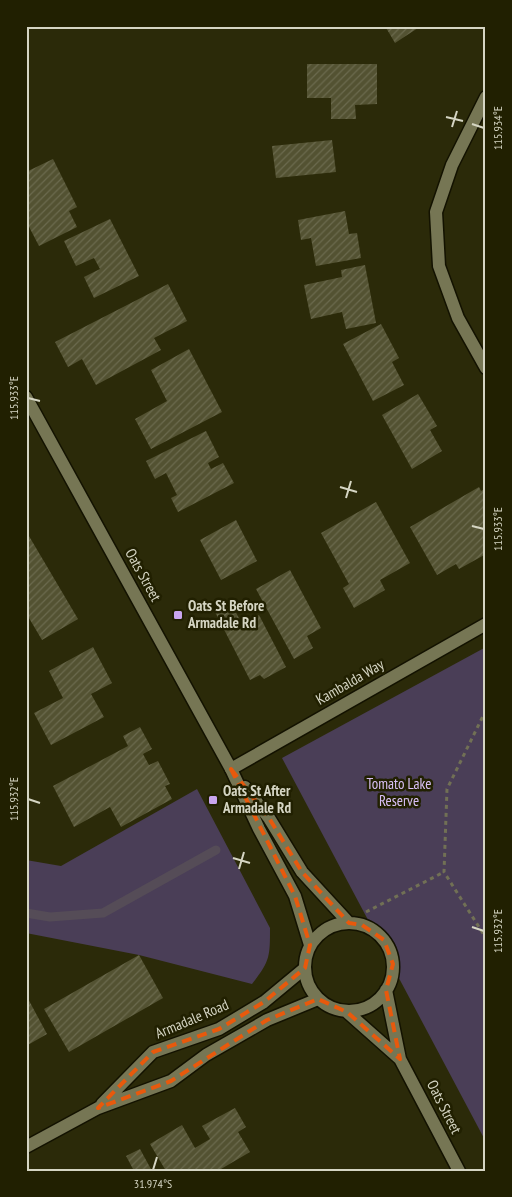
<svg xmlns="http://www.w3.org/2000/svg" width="512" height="1197" viewBox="0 0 512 1197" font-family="'PT Sans Narrow',sans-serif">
	<defs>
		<pattern id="building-hatch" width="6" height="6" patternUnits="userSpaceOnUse" patternTransform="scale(1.25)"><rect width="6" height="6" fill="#535232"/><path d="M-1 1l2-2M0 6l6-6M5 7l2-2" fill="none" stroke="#6b6a4e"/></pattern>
	</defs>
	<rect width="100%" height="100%" fill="#2b2a09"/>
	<!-- green -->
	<path fill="#4a3e57" d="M 486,647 L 486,1142 L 282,758 Z
		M 197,789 L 270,928 C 270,957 270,961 252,984 L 139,955 L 26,933 L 26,860 L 61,866 Z"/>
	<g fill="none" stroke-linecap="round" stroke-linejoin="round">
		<!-- stream -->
		<path stroke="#554c57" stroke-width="9" d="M 26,913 L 50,917 L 103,913 L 216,850"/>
	</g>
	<!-- building -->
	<path fill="url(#building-hatch)" d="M 385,26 L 421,26 L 395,43 Z
		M 307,64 L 377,64 L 377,104 L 355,105 L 356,119 L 331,119 L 331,98 L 307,98 Z
		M 332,140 L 336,172 L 276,178 L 272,146 Z
		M 53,159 L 77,207 L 69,211 L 77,227 L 39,246 L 26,221 L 26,172 Z
		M 345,211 L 349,234 L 357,233 L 361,258 L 316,266 L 311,238 L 301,240 L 298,220 Z
		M 110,219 L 139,276 L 94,298 L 84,277 L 100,269 L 94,258 L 76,266 L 64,241 Z
		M 365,265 L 376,323 L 346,329 L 342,312 L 311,319 L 304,285 L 342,277 L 341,270 Z
		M 168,284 L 187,321 L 154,338 L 161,350 L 96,385 L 82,359 L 68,367 L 55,342 Z
		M 381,324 L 399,358 L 392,362 L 404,385 L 373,401 L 343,344 Z
		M 189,349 L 222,412 L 151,449 L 135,419 L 167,401 L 151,370 Z
		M 418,394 L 437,426 L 430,430 L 442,451 L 412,469 L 382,415 Z
		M 206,431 L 219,457 L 208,463 L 211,469 L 223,463 L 234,483 L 178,512 L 171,498 L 177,495 L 166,473 L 155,479 L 146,461 Z
		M 479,487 L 481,491 L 486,488 L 486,554 L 459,569 L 456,564 L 437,575 L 410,527 Z
		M 376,502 L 410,563 L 380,580 L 385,590 L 354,608 L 343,588 L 349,584 L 321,533 Z
		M 236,520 L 257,561 L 221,580 L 200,540 Z
		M 26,531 L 78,619 L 42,640 L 26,613 Z
		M 290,570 L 321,628 L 307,636 L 313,648 L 294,659 L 256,589 Z
		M 230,601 L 242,624 L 259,615 L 286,667 L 264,679 L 260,675 L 250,680 L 214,610 Z
		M 93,647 L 112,683 L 91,694 L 104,717 L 51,745 L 34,713 L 63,698 L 49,671 Z
		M 140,727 L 152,749 L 143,754 L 149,765 L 158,761 L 170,784 L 165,786 L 172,799 L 121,827 L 110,807 L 74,827 L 53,786 L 128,746 L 123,736 Z
		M 139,955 L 163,998 L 69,1052 L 44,1009 Z
		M 26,995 L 47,1034 L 26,1046 Z
		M 235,1108 L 246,1127 L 238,1132 L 250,1152 L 221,1169 L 222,1171 L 166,1171 L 150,1144 L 182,1125 L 195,1148 L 210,1139 L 202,1126 Z
		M 140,1149 L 152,1171 L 131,1171 L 133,1169 L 126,1156 Z"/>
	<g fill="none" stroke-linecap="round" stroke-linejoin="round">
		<!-- minor casing -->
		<g stroke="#131200" stroke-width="15">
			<path id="minor" d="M 486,97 L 452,165 L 436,212 L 439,266 L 458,318 L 486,368
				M 231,769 L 486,624
				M 102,1104 L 153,1052 L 219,1029 L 264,1002 L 305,968
				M 26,1147 L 98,1108 L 171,1081 L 206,1055 L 267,1020 L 318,999"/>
		</g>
		<!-- tertiary casing -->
		<g stroke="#131200" stroke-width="15">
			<path id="tertiary" d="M 26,397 L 231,769 L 259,829 L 295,896 L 310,945
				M 245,787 L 269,818 L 302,872 L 349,923
				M305 967a44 44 0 1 1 88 0a44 44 0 1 1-88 0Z
				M 386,990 L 400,1059 L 459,1171
				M 347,1012 L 400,1059"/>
		</g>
		<!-- path -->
		<path stroke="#717055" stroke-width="3" stroke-dasharray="4 4" stroke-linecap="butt" d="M 486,710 L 447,789 L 444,872 L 486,938
			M 366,912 L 444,872"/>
		<!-- minor -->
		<use href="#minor" stroke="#767654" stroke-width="12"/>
		<!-- tertiary -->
		<use href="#tertiary" stroke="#767654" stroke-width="12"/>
	</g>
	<!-- marked area -->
	<path fill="none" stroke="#e8590c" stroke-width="4" stroke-dasharray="10 6" stroke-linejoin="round" d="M 231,769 L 269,818 L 302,872 L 349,923 L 362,925 L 384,940 L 393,964 L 386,990 L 400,1059 L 347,1012 L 318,999 L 267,1020 L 171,1081 L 98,1108 L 153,1052 L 219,1029 L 264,1002 L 305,968 L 310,945 L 295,896 Z"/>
	<!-- ticks -->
	<path fill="none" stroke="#d5d5c3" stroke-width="2" d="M 446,117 L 463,121M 472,124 L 484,128M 452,127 L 457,111M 28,398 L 40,401M 340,487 L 357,492M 346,498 L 351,481M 472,526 L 484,529M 28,799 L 40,803M 233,858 L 250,863M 239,869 L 244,852M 472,927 L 484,931M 153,1170 L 157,1157"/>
	<!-- markers -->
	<g fill="#c9a5ee" stroke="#212001" stroke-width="2">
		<rect x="173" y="610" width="10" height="10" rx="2.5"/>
		<rect x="208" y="795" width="10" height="10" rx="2.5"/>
	</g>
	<g text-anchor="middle" stroke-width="5" stroke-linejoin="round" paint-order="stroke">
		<!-- street labels -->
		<g font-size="15" fill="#d5d5c3" stroke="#212001">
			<text transform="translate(143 575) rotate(61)" y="5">Oats Street</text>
			<text transform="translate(350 682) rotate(-30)" y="5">Kambalda Way</text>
			<text transform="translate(192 1019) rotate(-23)" y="5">Armadale Road</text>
			<text transform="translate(444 1107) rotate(63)" y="5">Oats Street</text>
		</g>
		<!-- poi labels -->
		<g font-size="15" font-weight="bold" fill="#d5d5c3" stroke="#212001" text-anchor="start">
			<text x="188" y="611">Oats St Before<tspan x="188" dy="17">Armadale Rd</tspan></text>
			<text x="223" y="796">Oats St After<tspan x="223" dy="17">Armadale Rd</tspan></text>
		</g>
		<!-- park labels -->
		<g font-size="15" fill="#d9c0f6" stroke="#212001">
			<text x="399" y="789">Tomato Lake<tspan x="399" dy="17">Reserve</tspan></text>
		</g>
	</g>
	<!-- border -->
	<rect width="512" height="1197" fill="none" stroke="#212001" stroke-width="55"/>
	<rect x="28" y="28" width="456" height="1142" fill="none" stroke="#d5d5c3" stroke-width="2"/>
	<g font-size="12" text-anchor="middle" fill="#d5d5c3">
		<text transform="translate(498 128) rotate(-90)" y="4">115.934°E</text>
		<text transform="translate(14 398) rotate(-90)" y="4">115.933°E</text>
		<text transform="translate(498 529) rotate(-90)" y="4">115.933°E</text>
		<text transform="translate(14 799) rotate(-90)" y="4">115.932°E</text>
		<text transform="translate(498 931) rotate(-90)" y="4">115.932°E</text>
		<text x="153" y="1188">31.974°S</text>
	</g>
</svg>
